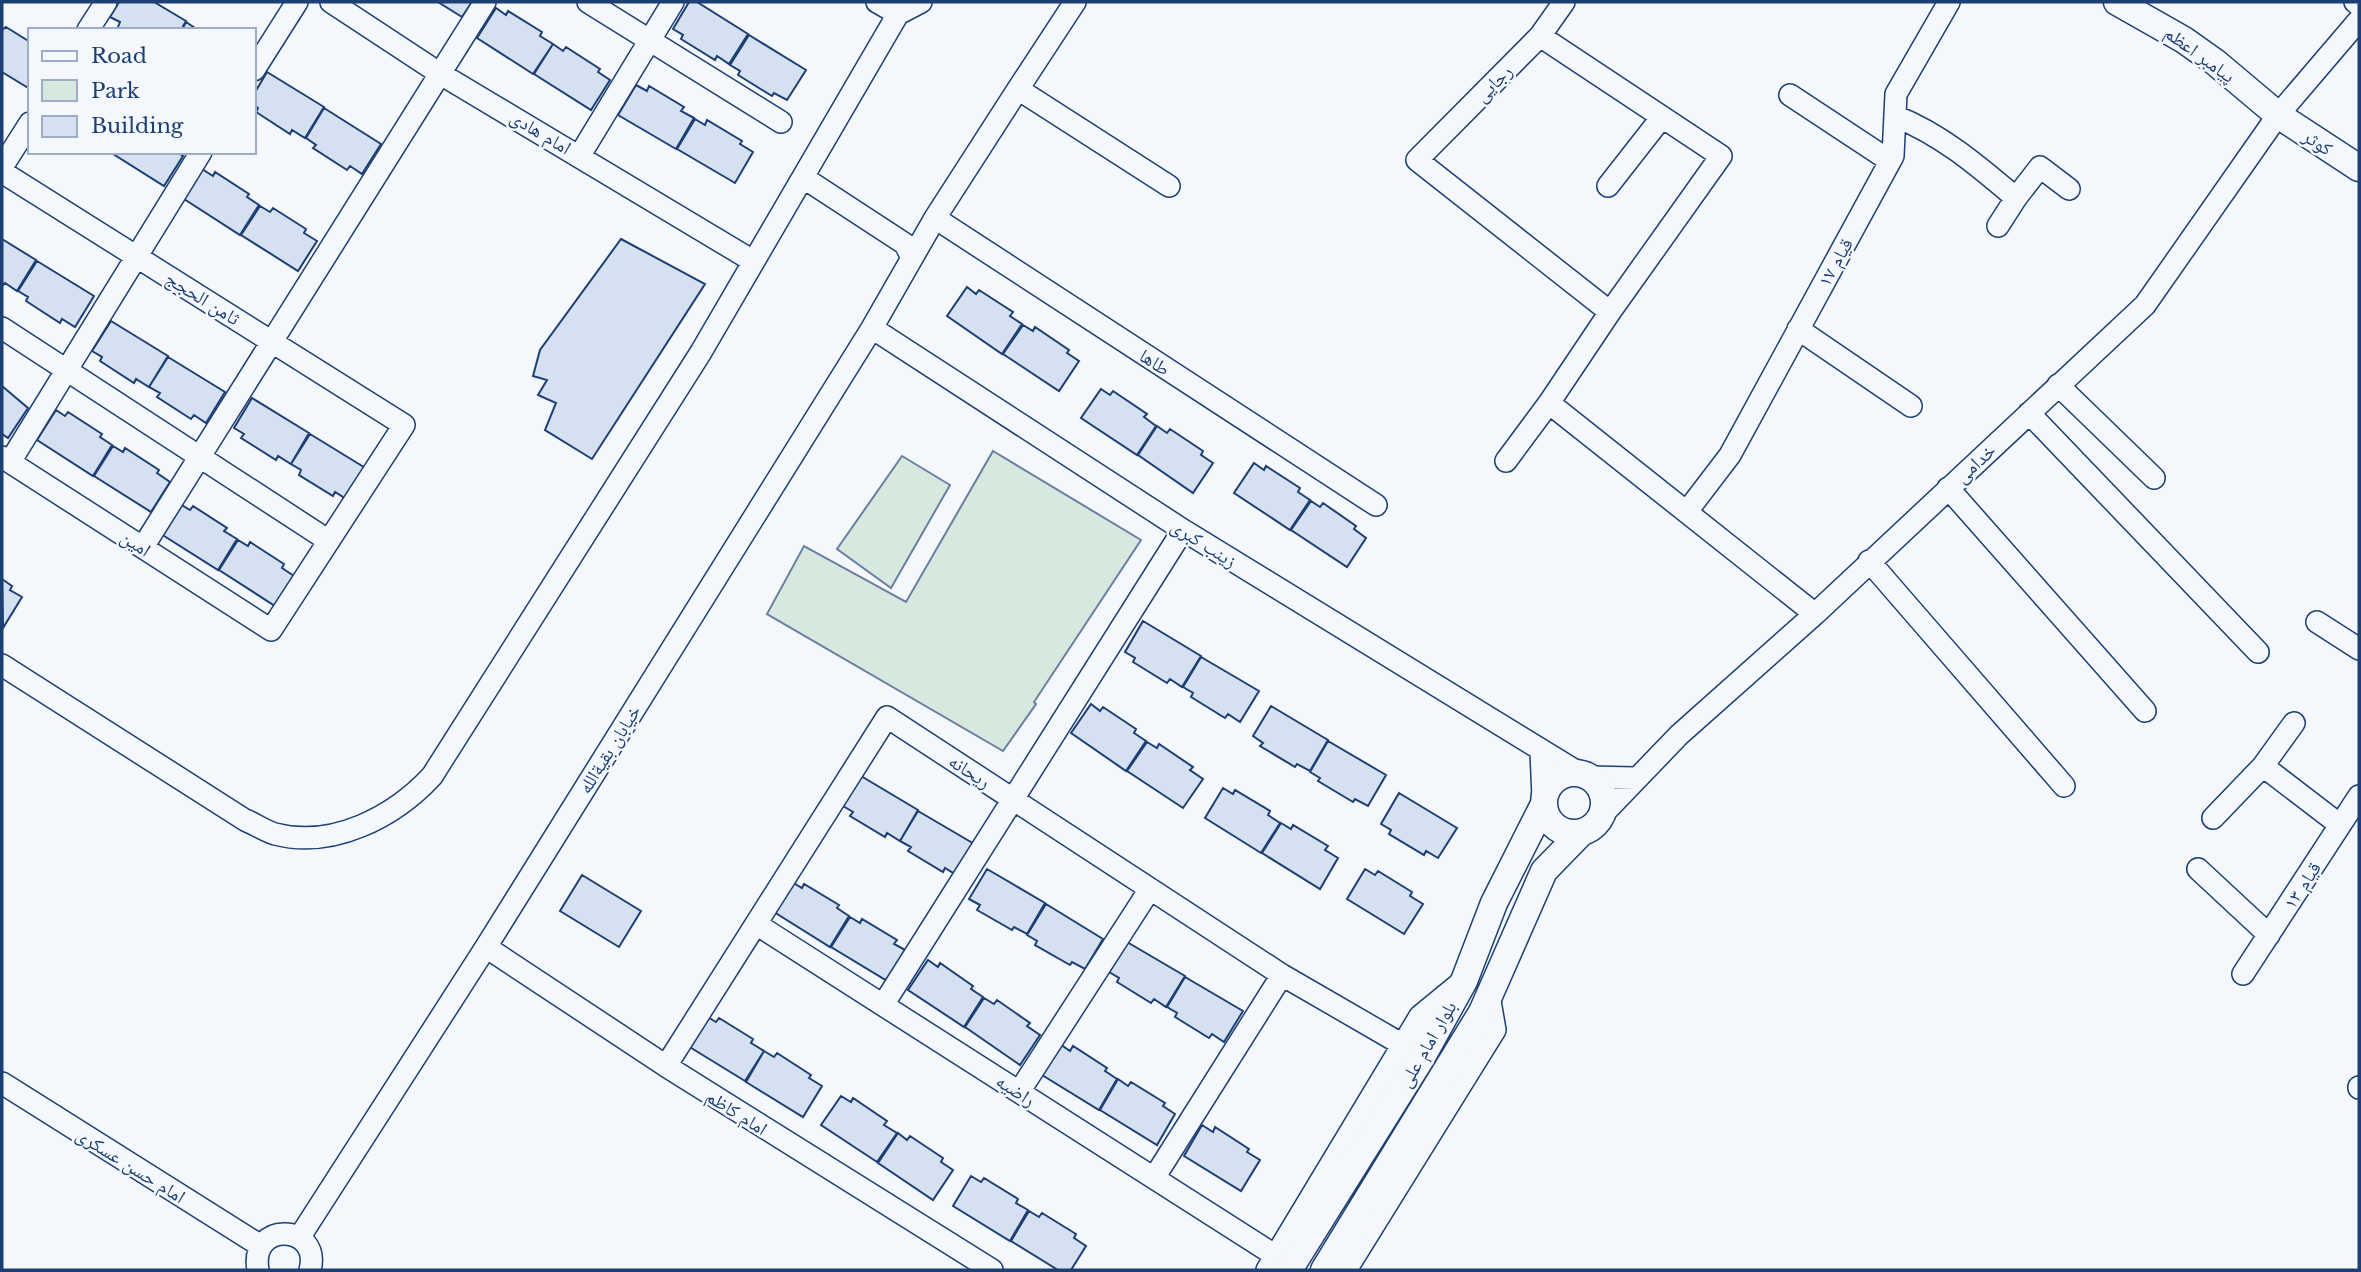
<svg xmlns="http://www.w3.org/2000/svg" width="2361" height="1272" viewBox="0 0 2361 1272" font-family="'Libre Baskerville','Noto Naskh Arabic',serif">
	<rect width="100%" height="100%" fill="#f4f7fb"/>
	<!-- green -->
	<path fill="#d7e8df" stroke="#687fa3" stroke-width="2" d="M 993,451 L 1141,540 L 1034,702 L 1036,704 L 1003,751 L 767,614 L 804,546 L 906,602 Z
		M 902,456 L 950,485 L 891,588 L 837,549 Z"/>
	<!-- building -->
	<path fill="#d5e0f0" stroke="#1d3f73" stroke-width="2" d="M 119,2 L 154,2 L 186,21 L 181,30 L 123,30 L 118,27 L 120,22 L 110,17 Z
		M 438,2 L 472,2 L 462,17 Z
		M 689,2 L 697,2 L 748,34 L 729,64 L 717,56 L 715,60 L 681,39 L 683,35 L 673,29 Z
		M 496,8 L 506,15 L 508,11 L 542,32 L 540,36 L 553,44 L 533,74 L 477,38 Z
		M 186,22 L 198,30 L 182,30 Z
		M 6,27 L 30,42 L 30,89 L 2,72 L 2,30 Z
		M 749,35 L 806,70 L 787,100 L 774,93 L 772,96 L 738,75 L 740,71 L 730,65 Z
		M 553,44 L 563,51 L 566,47 L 600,69 L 598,72 L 610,80 L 591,110 L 534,74 Z
		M 267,72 L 324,107 L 305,138 L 292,130 L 290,134 L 256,112 L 258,108 L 254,105 L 254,94 Z
		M 636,85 L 647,91 L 649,86 L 684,107 L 681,111 L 694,118 L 676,149 L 618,115 Z
		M 324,108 L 381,144 L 362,174 L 350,166 L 347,170 L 313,148 L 316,145 L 306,138 Z
		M 695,119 L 705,125 L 707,120 L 742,141 L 740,144 L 753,152 L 735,183 L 677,149 Z
		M 110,152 L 177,152 L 183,156 L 164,186 Z
		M 202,169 L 213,176 L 215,172 L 249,194 L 247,197 L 259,205 L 240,235 L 184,199 Z
		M 260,206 L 270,212 L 273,208 L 306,229 L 304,233 L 317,241 L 298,271 L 241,235 Z
		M 2,239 L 36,260 L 17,291 L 5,283 L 2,286 Z
		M 621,239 L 705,284 L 592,459 L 545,430 L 556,403 L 538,395 L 547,380 L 533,376 L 540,350 Z
		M 37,261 L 94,296 L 75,327 L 62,319 L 60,323 L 26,301 L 28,297 L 18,291 Z
		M 967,287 L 976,294 L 979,290 L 1013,312 L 1010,316 L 1022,324 L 1002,354 L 947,316 Z
		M 111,321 L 168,356 L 149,387 L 136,379 L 134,383 L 100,361 L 102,357 L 92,351 Z
		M 1023,325 L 1033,331 L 1035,327 L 1069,350 L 1067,353 L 1079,361 L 1059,391 L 1003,354 Z
		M 168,357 L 225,392 L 206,423 L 194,415 L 191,419 L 157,397 L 160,393 L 149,387 Z
		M 2,386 L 28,408 L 8,438 L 2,434 Z
		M 1101,389 L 1110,395 L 1113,391 L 1147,414 L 1144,417 L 1156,426 L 1137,455 L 1081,418 Z
		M 252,398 L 309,433 L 291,464 L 278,456 L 276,460 L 241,438 L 244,434 L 234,428 Z
		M 56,410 L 65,416 L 68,412 L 102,434 L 100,437 L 112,445 L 93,476 L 37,440 Z
		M 1157,426 L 1167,433 L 1170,429 L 1203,451 L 1201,455 L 1213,463 L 1193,493 L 1138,455 Z
		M 310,434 L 367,469 L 348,500 L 335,492 L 333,496 L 299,475 L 301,470 L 291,464 Z
		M 113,446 L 123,452 L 125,448 L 159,470 L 157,473 L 170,482 L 151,512 L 94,476 Z
		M 1254,463 L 1264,470 L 1266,466 L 1300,488 L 1298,492 L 1310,500 L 1290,530 L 1234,493 Z
		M 1311,501 L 1320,507 L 1323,503 L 1356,526 L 1354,529 L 1366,538 L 1347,567 L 1291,530 Z
		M 180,504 L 190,510 L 193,506 L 227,528 L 224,531 L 237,539 L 218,570 L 161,534 Z
		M 238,540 L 248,546 L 250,542 L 284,564 L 282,568 L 294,576 L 275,606 L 219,570 Z
		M 2,579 L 12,586 L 10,590 L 22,597 L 3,628 Z
		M 1143,621 L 1201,656 L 1182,687 L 1170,679 L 1167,683 L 1133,662 L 1135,658 L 1125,652 Z
		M 1201,657 L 1259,691 L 1240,722 L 1228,714 L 1225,718 L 1191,697 L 1193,693 L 1183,687 Z
		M 1091,704 L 1100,711 L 1103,707 L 1136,729 L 1134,733 L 1146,741 L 1126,771 L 1071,733 Z
		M 1271,706 L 1328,740 L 1310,771 L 1297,764 L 1295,767 L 1260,746 L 1263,743 L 1253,736 Z
		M 1328,741 L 1386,775 L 1368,806 L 1355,799 L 1353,802 L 1318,781 L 1320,778 L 1310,772 Z
		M 1147,742 L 1157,748 L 1159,744 L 1193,767 L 1190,770 L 1203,779 L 1183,808 L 1127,771 Z
		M 861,776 L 918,810 L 900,841 L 887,833 L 885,837 L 850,816 L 853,812 L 843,806 Z
		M 1223,788 L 1233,794 L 1235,790 L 1270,811 L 1268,815 L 1280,823 L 1261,853 L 1205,818 Z
		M 1399,793 L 1457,828 L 1438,858 L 1426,851 L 1424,855 L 1389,834 L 1391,830 L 1381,824 Z
		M 918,811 L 976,845 L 958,876 L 945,868 L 943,872 L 908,851 L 911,847 L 900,841 Z
		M 1281,823 L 1291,829 L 1293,825 L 1328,846 L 1325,850 L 1338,858 L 1320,889 L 1262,853 Z
		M 987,869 L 1045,903 L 1027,934 L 1014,927 L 1012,930 L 977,910 L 980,905 L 969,899 Z
		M 1365,869 L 1375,875 L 1378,871 L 1412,892 L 1410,896 L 1423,904 L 1404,934 L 1347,899 Z
		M 582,875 L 641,911 L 619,947 L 560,911 Z
		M 792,882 L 802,888 L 804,884 L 839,905 L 837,908 L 849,916 L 830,947 L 774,912 Z
		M 1046,904 L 1103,939 L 1085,969 L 1072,962 L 1070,965 L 1035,945 L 1037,941 L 1027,935 Z
		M 850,917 L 860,923 L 862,919 L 897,940 L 894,944 L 907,951 L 889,982 L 831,947 Z
		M 1127,942 L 1185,976 L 1166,1007 L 1154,999 L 1151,1003 L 1117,982 L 1119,978 L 1109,972 Z
		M 928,960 L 938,967 L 940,963 L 973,986 L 971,989 L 983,997 L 964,1027 L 908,990 Z
		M 1185,977 L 1243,1011 L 1224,1042 L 1212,1034 L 1209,1038 L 1175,1017 L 1177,1013 L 1167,1007 Z
		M 984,998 L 994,1004 L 997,1000 L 1030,1023 L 1027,1026 L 1040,1035 L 1020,1065 L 965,1027 Z
		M 706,1016 L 716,1022 L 719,1018 L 753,1039 L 751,1043 L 764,1051 L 745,1081 L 688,1046 Z
		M 1060,1044 L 1070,1051 L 1073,1046 L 1107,1068 L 1105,1071 L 1117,1079 L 1099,1110 L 1042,1075 Z
		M 764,1051 L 774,1057 L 777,1053 L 811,1075 L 809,1078 L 822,1086 L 803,1117 L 746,1082 Z
		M 1118,1079 L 1128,1086 L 1131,1082 L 1165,1103 L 1163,1106 L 1175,1114 L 1157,1145 L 1100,1110 Z
		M 841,1096 L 851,1102 L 853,1098 L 887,1121 L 884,1125 L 897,1133 L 877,1162 L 821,1125 Z
		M 1202,1125 L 1213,1132 L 1215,1127 L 1249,1149 L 1247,1152 L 1260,1160 L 1241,1191 L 1184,1156 Z
		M 898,1133 L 907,1140 L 910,1136 L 943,1158 L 941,1162 L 953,1170 L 933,1200 L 878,1163 Z
		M 971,1176 L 981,1182 L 984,1178 L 1018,1199 L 1016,1203 L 1028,1210 L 1010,1241 L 953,1206 Z
		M 1029,1211 L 1039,1217 L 1042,1213 L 1076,1234 L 1074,1238 L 1086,1246 L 1071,1270 L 1058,1270 L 1011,1241 Z"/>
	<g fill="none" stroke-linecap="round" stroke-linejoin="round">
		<!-- minor casing -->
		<g stroke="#1d3f73" stroke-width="24">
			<path id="minor" d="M 331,2 L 439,73 L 753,261
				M 588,2 L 781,122
				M 877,2 L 898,14
				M 2355,2 L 2359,5
				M 898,14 L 921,2
				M 88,30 L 106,2
				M 1540,36 L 1721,156 L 1610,312
				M 254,70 L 297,2
				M 1018,89 L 1075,2
				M 1790,95 L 1890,161
				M 1895,116 C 1942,135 1977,165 2016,198 L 2040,167 L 2069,189
				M 580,155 L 673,2
				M 2,167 L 30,123
				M 2,172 L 404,425 L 271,630 L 2,457
				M 804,178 L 905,244 L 911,256
				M 1608,186 L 1662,117
				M 935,218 L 1376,505
				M 1998,226 L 2016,198
				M 2,328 L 329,541
				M 872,328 L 1183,530 L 1579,773
				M 1798,329 L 1911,406
				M 2058,385 L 2154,478
				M 1549,403 L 1815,614
				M 2029,413 L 2258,652
				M 1506,461 L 1549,403 L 1610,312 L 1417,160 L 1540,36 L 1564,2
				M 10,462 L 201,152
				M 1948,488 L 2145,711
				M 1688,510 L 1730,455 L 1893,156 L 1896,94 L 1949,2
				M 143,547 L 485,2
				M 1869,561 L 2064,786
				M 2317,622 L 2359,649
				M 2,665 L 245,820 C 255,824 265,831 275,834 C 333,849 394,817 432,776 L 701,352 L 898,14 L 900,2
				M 1541,752 L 1543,798
				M 2263,766 L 2340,825
				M 1589,777 L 1635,778
				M 1603,814 L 1679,735 L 1815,614 L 2145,305 L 2278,115 L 2359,20
				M 2213,818 L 2263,766 L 2294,723
				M 2198,869 L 2269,935
				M 756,924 L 1276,1256
				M 486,947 L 666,1066 L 992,1270
				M 2243,974 L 2359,796
				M 883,1005 L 1183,530
				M 666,1066 L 887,717 L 1282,975 L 1403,1045
				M 2,1083 L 261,1246
				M 2359,1088 L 2359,1087
				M 1019,1092 L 1150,889
				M 1154,1178 L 1282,975
				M 299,1238 L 486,947 L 872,328 L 935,218 L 1018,89 L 1169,186
				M 258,1270 C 249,1220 322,1224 310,1270
				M 1267,1270 L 1420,1016 L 1459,984
				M 1346,1270 L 1495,1030 L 1489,995"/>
		</g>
		<!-- major casing -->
		<g stroke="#1d3f73" stroke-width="29">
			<path id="major" d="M 2117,2 L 2184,40 L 2215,62 L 2278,115 L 2359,168
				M1544 803a30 30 0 1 1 60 0a30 30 0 1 1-60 0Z
				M 1289,1270 L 1422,1057 L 1464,981 L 1494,903 L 1543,806
				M 1324,1270 L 1482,1012 L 1544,871 L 1580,834"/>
		</g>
		<!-- minor -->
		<use href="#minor" stroke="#f4f7fb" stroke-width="21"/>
		<!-- major -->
		<use href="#major" stroke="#f4f7fb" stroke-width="26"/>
	</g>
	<g text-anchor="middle" stroke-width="5" stroke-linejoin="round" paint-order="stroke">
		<!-- street labels -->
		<g font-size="19" fill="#1d3f73" stroke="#f4f7fb">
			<text transform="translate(2200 54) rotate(36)" y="7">پیامبر اعظم</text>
			<text transform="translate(1493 83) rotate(-45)" y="7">رجایی</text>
			<text transform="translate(541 132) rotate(31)" y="7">امام هادی</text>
			<text transform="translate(2318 142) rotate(33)" y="7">کوثر</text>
			<text transform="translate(1835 262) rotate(-61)" y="7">قیام ۱۷</text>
			<text transform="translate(203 298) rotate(32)" y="7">ثامن الحجج</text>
			<text transform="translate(1155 362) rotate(33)" y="7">طاها</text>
			<text transform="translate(1975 463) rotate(-43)" y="7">خدامی</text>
			<text transform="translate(136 543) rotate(33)" y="7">امین</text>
			<text transform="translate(1204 543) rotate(32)" y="7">زینب کبری</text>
			<text transform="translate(609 749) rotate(-58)" y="7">خیابان بقیةالله</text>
			<text transform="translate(970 771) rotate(33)" y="7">ریحانه</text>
			<text transform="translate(2302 885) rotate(-57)" y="7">قیام ۱۳</text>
			<text transform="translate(1427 1044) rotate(-60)" y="7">بلوار امام علی</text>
			<text transform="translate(1016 1090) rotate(33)" y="7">راضیه</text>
			<text transform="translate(737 1112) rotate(32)" y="7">امام کاظم</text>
			<text transform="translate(131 1165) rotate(32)" y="7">امام حسن عسکری</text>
		</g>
	</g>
	<!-- border -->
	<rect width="2361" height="1272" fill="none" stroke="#1d3f73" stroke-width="7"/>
	<!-- legend -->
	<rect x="28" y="28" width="228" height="126" fill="#f4f7fb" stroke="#9eadc5" stroke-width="2"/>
	<rect x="42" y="51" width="35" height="10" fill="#f4f7fb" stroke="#9eadc5" stroke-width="2"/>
	<text x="91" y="63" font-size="21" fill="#1d3f73">Road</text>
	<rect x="42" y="80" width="35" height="21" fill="#d7e8df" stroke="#9eadc5" stroke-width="2"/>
	<text x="91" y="98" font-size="21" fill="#1d3f73">Park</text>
	<rect x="42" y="116" width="35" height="21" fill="#d5e0f0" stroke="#9eadc5" stroke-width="2"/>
	<text x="91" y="133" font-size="21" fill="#1d3f73">Building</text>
</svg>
